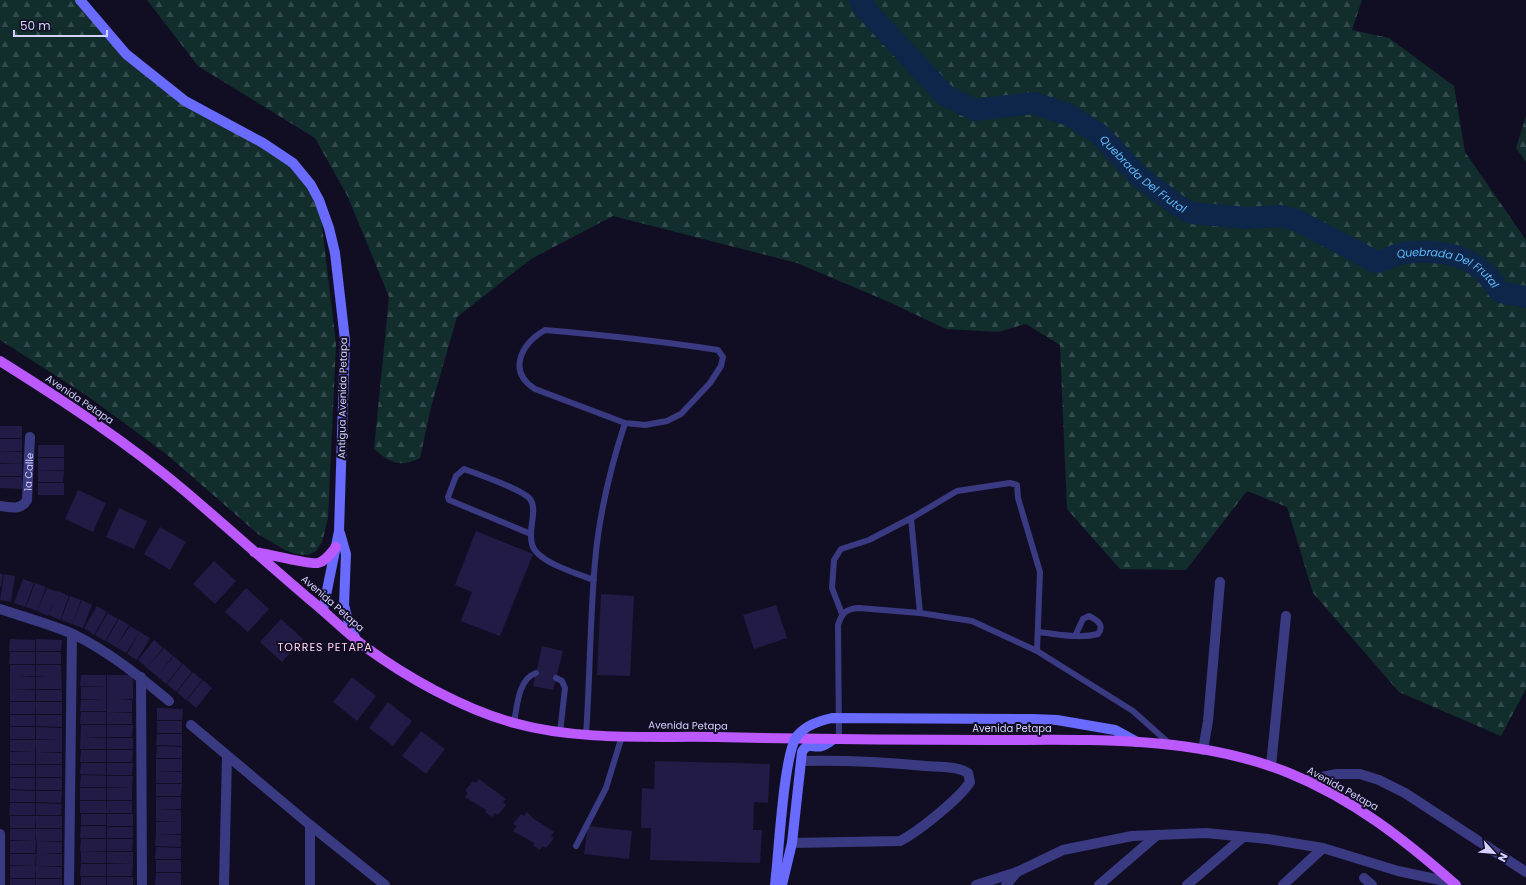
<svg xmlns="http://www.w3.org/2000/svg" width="1526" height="885" viewBox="0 0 1526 885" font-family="Poppins,sans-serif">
	<defs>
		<pattern id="forest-firs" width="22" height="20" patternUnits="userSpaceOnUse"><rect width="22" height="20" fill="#112e2c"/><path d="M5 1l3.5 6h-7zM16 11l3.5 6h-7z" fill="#334b4c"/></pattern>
	</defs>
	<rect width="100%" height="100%" fill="#110e24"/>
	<!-- forest -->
	<path fill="url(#forest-firs)" d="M 0,0 L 80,0 L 126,54 L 185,101 L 293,163 L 319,200 L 336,344 L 328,518 L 322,542 L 316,551 L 308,555 L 296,554 L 285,550 L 258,534 L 165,453 L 86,395 L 0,340 Z
		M 147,0 L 1362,0 L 1352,30 L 1389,38 L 1454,86 L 1465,152 L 1526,240 L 1526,689 L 1501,736 L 1399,692 L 1313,593 L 1287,507 L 1247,491 L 1186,570 L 1120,569 L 1067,509 L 1060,345 L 1026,324 L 998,332 L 946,329 L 889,302 L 797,263 L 613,216 L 531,259 L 457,317 L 431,407 L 420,458 C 400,468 390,463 374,449 L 389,297 L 348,197 L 315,138 L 198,66 Z
		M 1526,116 L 1526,162 L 1516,148 Z"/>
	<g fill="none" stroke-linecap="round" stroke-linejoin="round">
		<!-- river -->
		<path stroke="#0d2649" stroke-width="22" id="s1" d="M 860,0 L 867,11 L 945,95 L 975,110 L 1034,103 L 1069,115 L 1099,134 L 1140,177 L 1177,205 L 1191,213 L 1246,218 L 1281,216 L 1296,220 L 1376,262 C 1386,261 1393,255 1403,253 C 1430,250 1464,252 1485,273 C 1491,278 1495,286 1500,292 L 1526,297"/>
	</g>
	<!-- building -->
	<path fill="#221b45" d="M 0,426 L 22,426 L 22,438 L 0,438 Z
		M 0,439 L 22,439 L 22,451 L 0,451 Z
		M 38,445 L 64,445 L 64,457 L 38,457 Z
		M 0,451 L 22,452 L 22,464 L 0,463 Z
		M 38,458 L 64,458 L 64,470 L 38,470 Z
		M 0,464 L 22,464 L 22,476 L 0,476 Z
		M 38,470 L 64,471 L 63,482 L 38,482 Z
		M 0,477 L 22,477 L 22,489 L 0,488 Z
		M 38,483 L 64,483 L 64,495 L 38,495 Z
		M 78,490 L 106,503 L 93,532 L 65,519 Z
		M 119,508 L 147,521 L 134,549 L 106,537 Z
		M 160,527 L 186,542 L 170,570 L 144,554 Z
		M 476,531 L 533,554 L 500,636 L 461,621 L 472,592 L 455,585 Z
		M 214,561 L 236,581 L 215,604 L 193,584 Z
		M 0,574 L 3,574 L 1,587 L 0,587 Z
		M 4,574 L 15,576 L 11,602 L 0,600 Z
		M 23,579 L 34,583 L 25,607 L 14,603 Z
		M 35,583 L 46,587 L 37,611 L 26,607 Z
		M 47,588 L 58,592 L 48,616 L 37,611 Z
		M 246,588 L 269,609 L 248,632 L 225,612 Z
		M 58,591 L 69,596 L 60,620 L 49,615 Z
		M 601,594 L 634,596 L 630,676 L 597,675 Z
		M 70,596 L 81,600 L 72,624 L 61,620 Z
		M 82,600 L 92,605 L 83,628 L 72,624 Z
		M 776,605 L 787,638 L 754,649 L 743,615 Z
		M 97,606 L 107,612 L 94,635 L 84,628 Z
		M 108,613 L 118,619 L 105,641 L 95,635 Z
		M 119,619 L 129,625 L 116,647 L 106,641 Z
		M 281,619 L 303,639 L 282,662 L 260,642 Z
		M 130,626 L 140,632 L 126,653 L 116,647 Z
		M 140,632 L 150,638 L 137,660 L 127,654 Z
		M 10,639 L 35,640 L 35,651 L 9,651 Z
		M 36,639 L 62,640 L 61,651 L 36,651 Z
		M 154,640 L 163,648 L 147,668 L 138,660 Z
		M 542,646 L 563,651 L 553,690 L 533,686 Z
		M 164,648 L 173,656 L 157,676 L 147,668 Z
		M 10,652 L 35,652 L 35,664 L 9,664 Z
		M 36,652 L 61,652 L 61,664 L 36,664 Z
		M 174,656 L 182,664 L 166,684 L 157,676 Z
		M 183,664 L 192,672 L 176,692 L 167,684 Z
		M 10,665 L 35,665 L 35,676 L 19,677 L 35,677 L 35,689 L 10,689 Z
		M 36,665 L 61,665 L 62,689 L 36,689 L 36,677 L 45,677 L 36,676 Z
		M 193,672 L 202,680 L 186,700 L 177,692 Z
		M 81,675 L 106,675 L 106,687 L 80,686 Z
		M 107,675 L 133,675 L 133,699 L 119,700 L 132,700 L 132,712 L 107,712 L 107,687 L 122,687 L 107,687 Z
		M 352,677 L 376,696 L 357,721 L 333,702 Z
		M 203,680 L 212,688 L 196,708 L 187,700 Z
		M 81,687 L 106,687 L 106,711 L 80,711 L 81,700 L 103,700 L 81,699 Z
		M 10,689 L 35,690 L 35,701 L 10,701 Z
		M 36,690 L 62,690 L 62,701 L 36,701 Z
		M 10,702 L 36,702 L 35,714 L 10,714 Z
		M 36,702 L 62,702 L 62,714 L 36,714 Z
		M 388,702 L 412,721 L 393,746 L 369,728 Z
		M 157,708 L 183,709 L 182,720 L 157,720 Z
		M 81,712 L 106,712 L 106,724 L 80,724 Z
		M 107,712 L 132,713 L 132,724 L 107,724 Z
		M 10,715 L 35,715 L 35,726 L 10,726 Z
		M 36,715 L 62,715 L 62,727 L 36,726 Z
		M 157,721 L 182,721 L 182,733 L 157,733 Z
		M 81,725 L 106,725 L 106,737 L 84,737 L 106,738 L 106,749 L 80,749 Z
		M 107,725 L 133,725 L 132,737 L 107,737 Z
		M 10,727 L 35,727 L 35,739 L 10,739 Z
		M 36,727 L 62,728 L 62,752 L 36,752 L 36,740 L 58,739 L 36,739 Z
		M 421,731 L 445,749 L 426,774 L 402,756 Z
		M 157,734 L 182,734 L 182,746 L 156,745 Z
		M 107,738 L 133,738 L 133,749 L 107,749 Z
		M 10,740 L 36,740 L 35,752 L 10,751 Z
		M 157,746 L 182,747 L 182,758 L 156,758 Z
		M 81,750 L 106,750 L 106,762 L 80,762 Z
		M 107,750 L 133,750 L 132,762 L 107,762 Z
		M 10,752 L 35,752 L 35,764 L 10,764 Z
		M 36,752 L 62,753 L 62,764 L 36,764 Z
		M 156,759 L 182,759 L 182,771 L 156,771 Z
		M 655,761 L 770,764 L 768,803 L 754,802 L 753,830 L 762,830 L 760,863 L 650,860 L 651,828 L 641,828 L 642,788 L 654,789 Z
		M 81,763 L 106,763 L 106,775 L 80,774 Z
		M 107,763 L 133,763 L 132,775 L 107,775 Z
		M 10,765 L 35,765 L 35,777 L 10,777 Z
		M 36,765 L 62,765 L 62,777 L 36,777 Z
		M 156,771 L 182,772 L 182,783 L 156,783 Z
		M 81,775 L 106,776 L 106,787 L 80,787 Z
		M 107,776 L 133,776 L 132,788 L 107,787 Z
		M 10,778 L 35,778 L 35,790 L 10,789 Z
		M 36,778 L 62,778 L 62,790 L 36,790 Z
		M 479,779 L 506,799 L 503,802 L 506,805 L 498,815 L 495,813 L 492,817 L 485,812 L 486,810 L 465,797 L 468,793 L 465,791 L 473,781 L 476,783 Z
		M 156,784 L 182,784 L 181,796 L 156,796 Z
		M 80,788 L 106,788 L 106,800 L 80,800 Z
		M 107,788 L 132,788 L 132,800 L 107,800 Z
		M 10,790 L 35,791 L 35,802 L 10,802 Z
		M 36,791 L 62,791 L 61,803 L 36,802 Z
		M 156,797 L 181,797 L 181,809 L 156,809 Z
		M 80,801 L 106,801 L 106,813 L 80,813 Z
		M 107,801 L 132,801 L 132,813 L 106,813 Z
		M 10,803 L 35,803 L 35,815 L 9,815 Z
		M 36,803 L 62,804 L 61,815 L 36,815 Z
		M 156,809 L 181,810 L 181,822 L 156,821 Z
		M 527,812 L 534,819 L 554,832 L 551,836 L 554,838 L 546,848 L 543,846 L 540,850 L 533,845 L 534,843 L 513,831 L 517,826 L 513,824 L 521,814 L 524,816 Z
		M 81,814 L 106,814 L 106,825 L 81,825 Z
		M 107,814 L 133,814 L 133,826 L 107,826 Z
		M 10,816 L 36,816 L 35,828 L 10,828 Z
		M 36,816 L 62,816 L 62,828 L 36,828 Z
		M 156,822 L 181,822 L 181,834 L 156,834 Z
		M 81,826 L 106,826 L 106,838 L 80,838 Z
		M 588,826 L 632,831 L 629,859 L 584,854 Z
		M 107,827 L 133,827 L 133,838 L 107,838 Z
		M 10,829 L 36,829 L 35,841 L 10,840 Z
		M 36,829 L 62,829 L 62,841 L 36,841 Z
		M 156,834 L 181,835 L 181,847 L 155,846 Z
		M 81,839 L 106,839 L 106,851 L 80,851 Z
		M 107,839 L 133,839 L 132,851 L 107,851 Z
		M 10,841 L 36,841 L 35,853 L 10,853 Z
		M 37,841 L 62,842 L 62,853 L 40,854 L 62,854 L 62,866 L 36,866 Z
		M 156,847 L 181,848 L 181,859 L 155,859 Z
		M 81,851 L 106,852 L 106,863 L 81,863 Z
		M 107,852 L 133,852 L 133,864 L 107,863 Z
		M 10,854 L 36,854 L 35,866 L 10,865 Z
		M 156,860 L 181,860 L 181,872 L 156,872 Z
		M 81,864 L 106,864 L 106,876 L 80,876 Z
		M 107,864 L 133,864 L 132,876 L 107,876 Z
		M 10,866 L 36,866 L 35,878 L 10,878 Z
		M 36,866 L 62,867 L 62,878 L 36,878 Z
		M 156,873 L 181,873 L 181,885 L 155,885 Z
		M 81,877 L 106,877 L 106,885 L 81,885 Z
		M 107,877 L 133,877 L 133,885 L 107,885 Z
		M 10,879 L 36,879 L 35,885 L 10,885 Z
		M 36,879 L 62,879 L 62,885 L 36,885 Z"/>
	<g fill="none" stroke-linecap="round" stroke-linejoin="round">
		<!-- lane -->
		<path stroke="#3a3a82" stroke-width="6" d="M 545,330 C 603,335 660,341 718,350 L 723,357 L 721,366 L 710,383 L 681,414 L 667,421 L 645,425 L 625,423 L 535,389 C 507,371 521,344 545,330 Z
			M 911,518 L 920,613
			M 531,534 L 449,500 L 448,497 L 456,476 L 464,469 C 477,474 524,490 530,499 C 535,505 533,516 532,523 C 531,530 530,537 532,544 C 536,562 578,574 594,580
			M 842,614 L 832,588 L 834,560 L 841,549 L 869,540 L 915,516 L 957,491 L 1010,483 L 1017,485 L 1018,498 L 1040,572 L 1037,651
			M 1038,632 C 1058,634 1079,639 1098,634 C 1105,625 1097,620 1089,616 L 1083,619 L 1075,636
			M 556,678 L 562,681 L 565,688 L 560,733
			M 514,723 C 517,707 518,679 536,673
			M 586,735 C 590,677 590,619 595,562 C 599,515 610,469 625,423
			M 839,739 L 838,625 C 842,613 845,609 859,608 L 920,613 L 972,621 L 1037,651 L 1133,711 L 1171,745
			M 576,846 L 606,788 L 622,736"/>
		<!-- street -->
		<g stroke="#3a3a82" stroke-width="10">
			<path id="s2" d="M 0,506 C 10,507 21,511 27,500 L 30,437"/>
			<path d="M 0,609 C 24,617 50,624 73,634 C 108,651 139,676 169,701"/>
			<path d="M 141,677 L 142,885"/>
			<path d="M 191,725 L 310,825 L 385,885"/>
			<path d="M 1203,750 L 1208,721 L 1220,582"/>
			<path d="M 1271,766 L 1286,616"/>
			<path d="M 1306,780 L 1337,774 L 1360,774 L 1379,780 L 1405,793 L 1526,872"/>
			<path d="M 310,825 L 310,885"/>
			<path d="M 0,834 L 0,885"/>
			<path d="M 792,843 L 900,841 C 918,832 960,798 970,782 L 968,773 C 956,766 940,767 926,766 C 884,762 843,760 801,761"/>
			<path d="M 1364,878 L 1372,885"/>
			<path d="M 69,885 L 72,634"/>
			<path d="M 224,885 L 227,756"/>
			<path d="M 976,885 L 1017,872 L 1063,850 L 1132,836 L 1206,833 L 1268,839 L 1323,848 L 1398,871 L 1454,883"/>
			<path d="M 1006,885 L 1017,872"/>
			<path d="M 1099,885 L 1156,836"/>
			<path d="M 1187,885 L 1242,838"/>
			<path d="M 1283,885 L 1323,848"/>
		</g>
		<!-- secondary -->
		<path stroke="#696afe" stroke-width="10" d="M 80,0 L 126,54 L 185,101 L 263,143 L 293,163 L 311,185 L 319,200 L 329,228 L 335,253 L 345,340 L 339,531 L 323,610
			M 340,533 L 346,554 L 344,605 L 347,617 L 356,640
			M 1032,719 L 1057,720 L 1115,730 L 1137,742
			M 775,885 L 776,875
			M 782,885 L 792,843 L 802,752 C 807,742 813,748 822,746 C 826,745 830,741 834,739"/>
		<!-- primary -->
		<path stroke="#bc59fe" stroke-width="10" d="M 0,361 C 64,401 128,443 186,492 C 227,527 267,563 308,598 C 327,613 344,631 364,646 C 406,677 463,709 514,723 C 579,741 649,736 716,737 C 808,739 900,740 992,740 C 1091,740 1195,735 1289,773 C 1353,799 1405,840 1456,885
			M 254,552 C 265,553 311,565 318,563 C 326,561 331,553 336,547"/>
		<!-- secondary-bridge -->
		<path stroke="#696afe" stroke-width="10" d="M 776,875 C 779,849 784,753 797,736 C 806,725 819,721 832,718 L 1032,719"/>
	</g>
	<g text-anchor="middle" stroke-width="4" stroke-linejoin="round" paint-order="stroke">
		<!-- street labels -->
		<g font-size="10" fill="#d5d1ff" stroke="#110e24">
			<text transform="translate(342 398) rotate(-89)" y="4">Antigua Avenida Petapa</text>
			<text transform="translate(80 399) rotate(34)" y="4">Avenida Petapa</text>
			<text dy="4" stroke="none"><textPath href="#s2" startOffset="58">1a Calle</textPath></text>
			<text transform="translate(333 603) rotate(41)" y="4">Avenida Petapa</text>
			<text transform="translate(688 725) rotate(1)" y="4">Avenida Petapa</text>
			<text x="1012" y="732">Avenida Petapa</text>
			<text transform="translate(1343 788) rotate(29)" y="4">Avenida Petapa</text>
		</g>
		<!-- water labels -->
		<g font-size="11" font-style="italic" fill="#60b9fe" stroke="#110e24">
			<text dy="4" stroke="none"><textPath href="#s1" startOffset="353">Quebrada Del Frutal</textPath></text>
			<text dy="4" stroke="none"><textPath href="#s1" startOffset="689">Quebrada Del Frutal</textPath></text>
		</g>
		<!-- neighbourhood labels -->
		<g font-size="11" letter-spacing="1" fill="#ffd3f0" stroke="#110e24">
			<text x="325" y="651">TORRES PETAPA</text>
		</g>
	</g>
	<!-- north arrow -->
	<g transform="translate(1494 853) rotate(117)" stroke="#110e24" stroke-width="3" paint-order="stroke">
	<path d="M0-3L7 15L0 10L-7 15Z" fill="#d5d1ff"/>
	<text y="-6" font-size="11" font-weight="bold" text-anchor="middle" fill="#d5d1ff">N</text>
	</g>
	<!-- scale -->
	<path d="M14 30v6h93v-6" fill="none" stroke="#d5d1ff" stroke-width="2"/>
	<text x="20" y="30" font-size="12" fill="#d5d1ff" stroke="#110e24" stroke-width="3" paint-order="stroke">50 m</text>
</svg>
